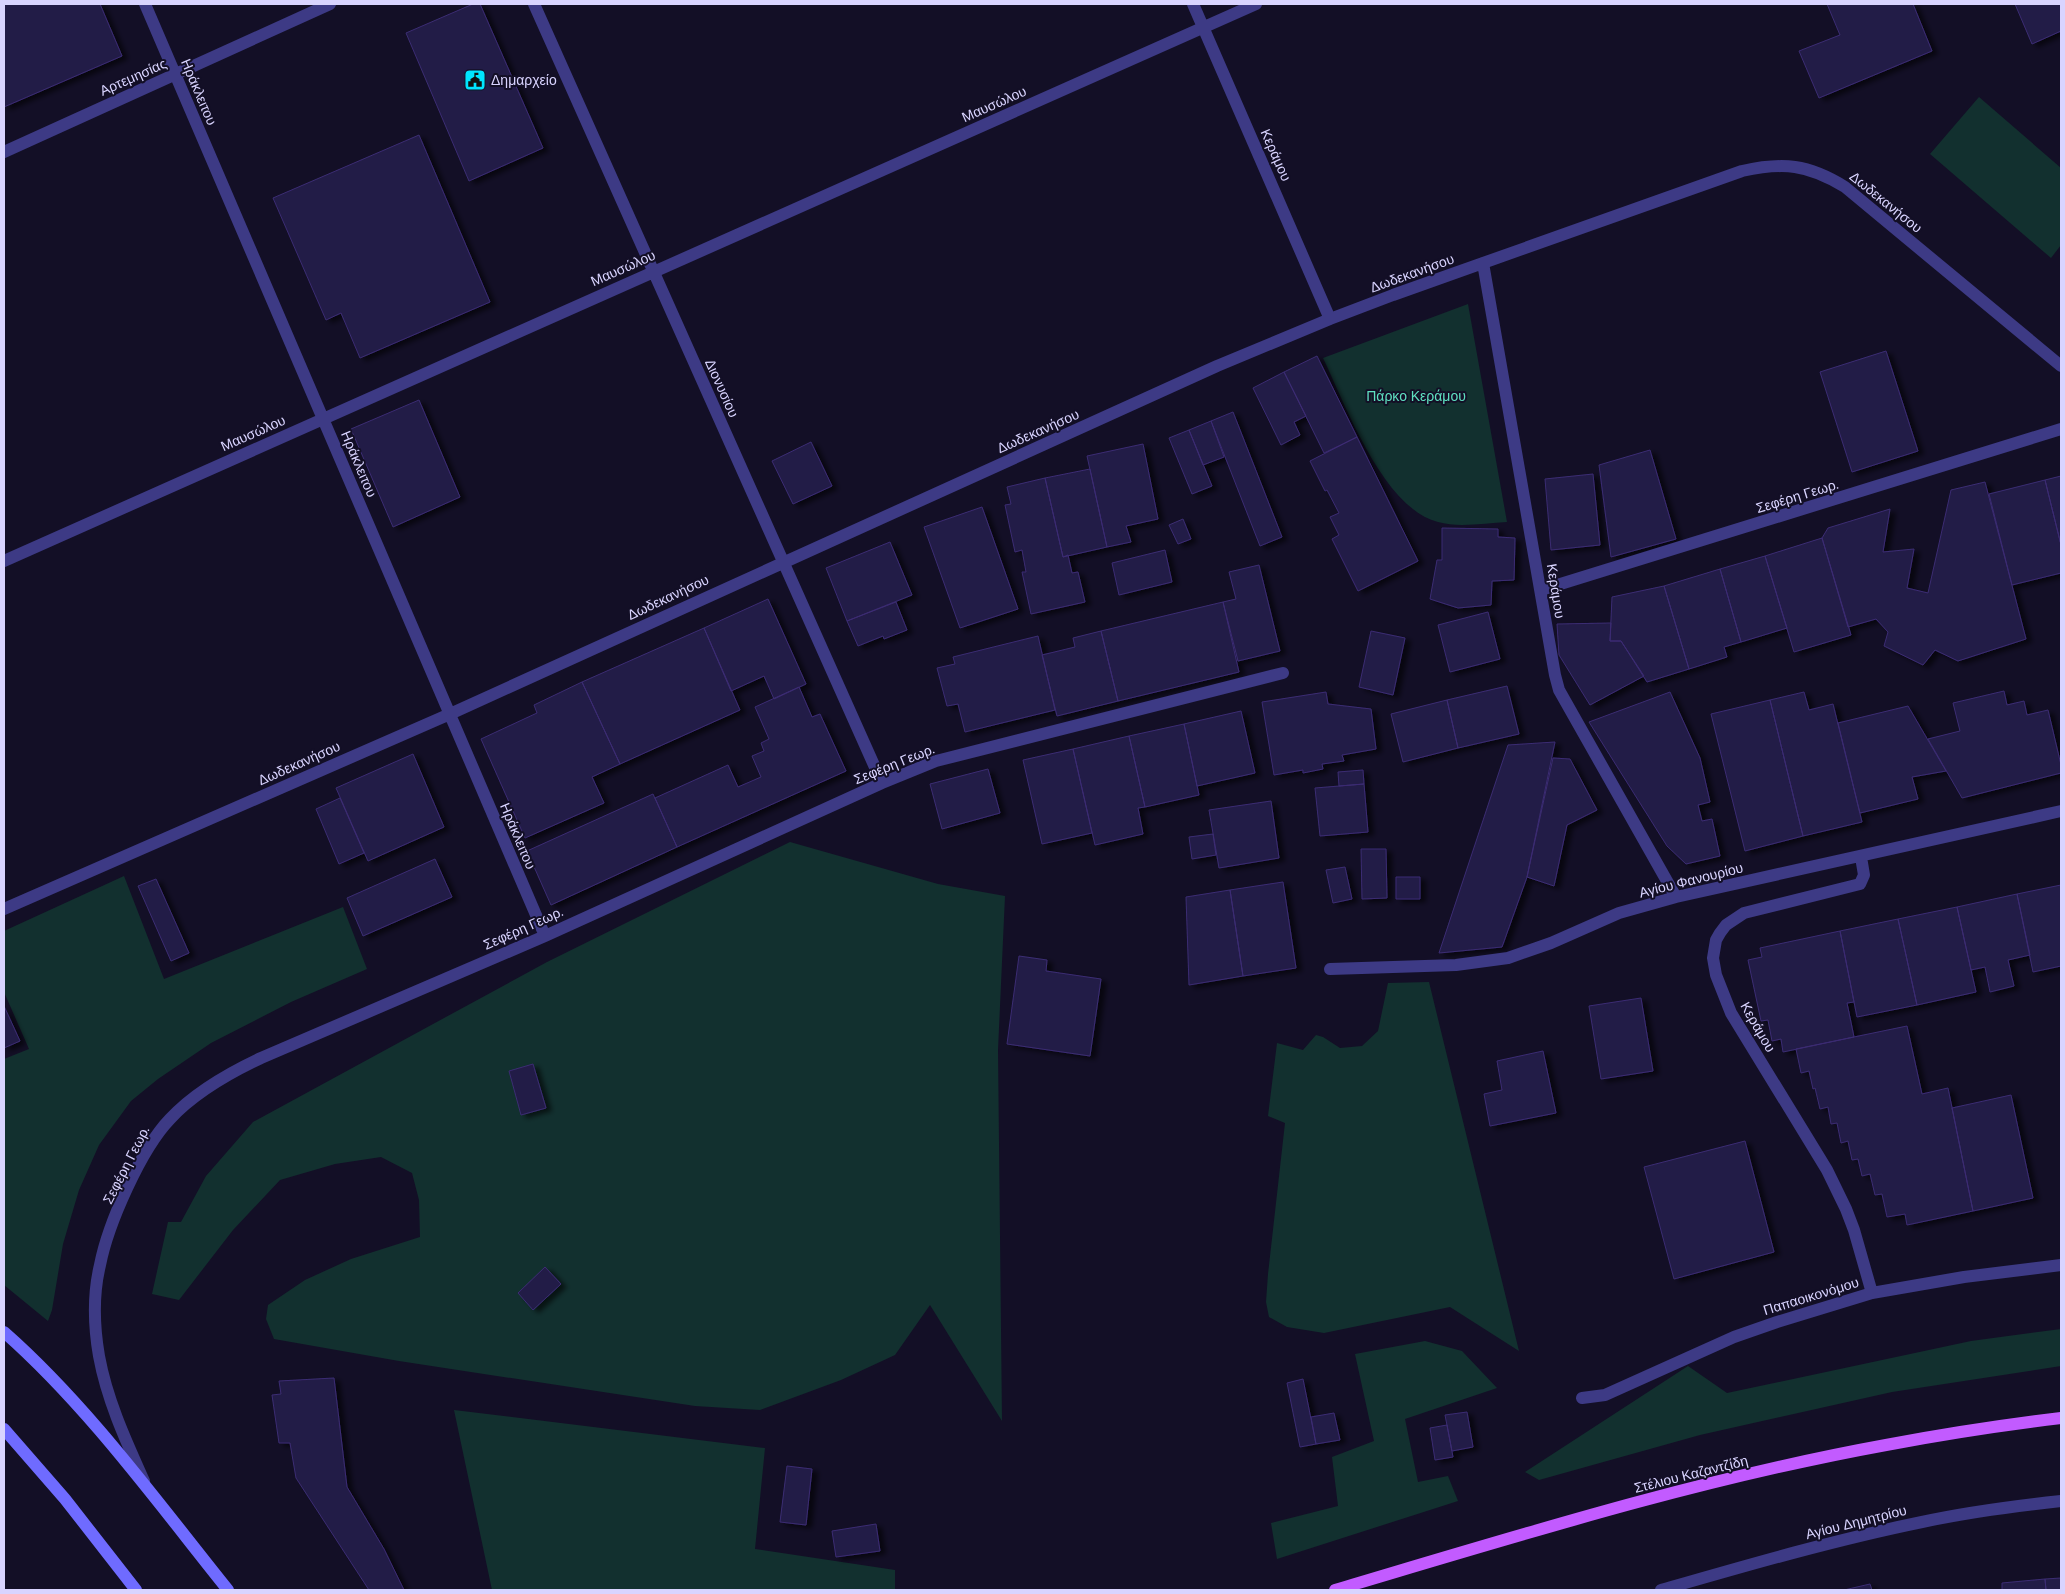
<svg xmlns="http://www.w3.org/2000/svg" width="2065" height="1594" viewBox="0 0 2065 1594" font-family="'DM Sans',sans-serif">
	<defs>
		<filter id="shadow"><feDropShadow dx="5.5" dy="3" stdDeviation="2.5" flood-color="#0009"/></filter>
	</defs>
	<rect width="100%" height="100%" fill="#130f26"/>
	<!-- green -->
	<path fill="#12302f" d="M 1979,97 L 2061,168 L 2061,245 L 2051,258 L 1930,154 Z
		M 1468,304 L 1507,522 C 1485,523 1459,528 1438,522 C 1383,508 1346,406 1323,358 Z
		M 790,842 L 938,884 L 1005,896 L 998,1050 L 1002,1421 L 930,1305 L 895,1355 L 841,1380 L 760,1410 L 695,1406 L 399,1361 L 274,1339 L 266,1319 L 268,1305 L 305,1280 L 351,1259 L 420,1237 L 419,1200 L 412,1173 L 381,1157 L 335,1164 L 280,1180 L 233,1230 L 179,1300 L 152,1294 L 168,1222 L 181,1222 L 206,1176 L 253,1122 L 547,962 Z
		M 124,876 L 164,979 L 343,907 L 367,969 L 291,1002 L 211,1043 L 158,1079 L 131,1101 L 99,1145 L 79,1190 L 63,1244 L 52,1310 L 48,1321 L 4,1285 L 4,1059 L 29,1049 L 4,992 L 4,931 Z
		M 1429,982 L 1519,1351 L 1450,1307 L 1324,1333 L 1287,1327 L 1269,1317 L 1266,1302 L 1268,1274 L 1285,1123 L 1268,1116 L 1277,1043 L 1303,1050 L 1316,1035 L 1323,1037 L 1340,1048 L 1362,1046 L 1378,1031 L 1388,983 Z
		M 2061,1329 L 2061,1366 L 1892,1392 L 1700,1435 L 1539,1480 L 1525,1472 L 1688,1366 L 1727,1393 L 1971,1341 Z
		M 1425,1341 L 1462,1351 L 1497,1388 L 1405,1419 L 1418,1482 L 1448,1476 L 1458,1501 L 1277,1559 L 1271,1523 L 1338,1506 L 1332,1457 L 1374,1441 L 1355,1354 Z
		M 454,1410 L 765,1448 L 755,1549 L 895,1570 L 895,1590 L 492,1590 Z"/>
	<!-- building -->
	<path fill="#241b47" stroke="#3b2d73" filter="url(#shadow)" d="M 4,4 L 100,4 L 122,56 L 4,107 Z
		M 473,4 L 480,4 L 543,148 L 469,181 L 406,33 Z
		M 1827,4 L 1913,4 L 1932,51 L 1819,98 L 1799,51 L 1840,35 Z
		M 2015,4 L 2061,4 L 2061,31 L 2032,44 Z
		M 419,135 L 490,302 L 360,358 L 341,313 L 326,320 L 273,198 Z
		M 1886,351 L 1918,451 L 1852,472 L 1820,372 Z
		M 1317,356 L 1357,437 L 1324,453 L 1284,372 Z
		M 1284,372 L 1306,416 L 1294,422 L 1300,435 L 1281,445 L 1253,388 Z
		M 419,400 L 460,497 L 393,527 L 351,429 Z
		M 1233,412 L 1282,537 L 1260,546 L 1211,421 Z
		M 1211,421 L 1224,457 L 1203,465 L 1189,430 Z
		M 1189,430 L 1212,486 L 1192,494 L 1169,438 Z
		M 1357,437 L 1418,561 L 1358,591 L 1332,539 L 1339,535 L 1330,517 L 1339,513 L 1327,490 L 1325,491 L 1310,461 Z
		M 811,442 L 832,486 L 793,504 L 772,461 Z
		M 1143,444 L 1158,519 L 1126,526 L 1131,542 L 1107,547 L 1087,456 Z
		M 1650,450 L 1676,539 L 1611,557 L 1599,465 Z
		M 1090,469 L 1107,547 L 1063,557 L 1045,478 Z
		M 1593,474 L 1600,545 L 1551,550 L 1545,479 Z
		M 2061,476 L 2061,545 L 2045,480 Z
		M 1045,478 L 1063,557 L 1068,555 L 1072,573 L 1078,572 L 1085,602 L 1031,614 L 1022,572 L 1026,572 L 1022,550 L 1015,552 L 1005,505 L 1011,504 L 1007,487 Z
		M 2045,480 L 2061,545 L 2061,573 L 2012,585 L 1989,494 Z
		M 1985,482 L 2026,639 L 1958,661 L 1935,650 L 1923,665 L 1884,646 L 1888,632 L 1876,619 L 1848,627 L 1822,538 L 1828,528 L 1890,509 L 1883,552 L 1914,549 L 1907,588 L 1928,593 L 1951,490 Z
		M 982,507 L 1018,609 L 960,628 L 924,527 Z
		M 1183,519 L 1191,539 L 1178,544 L 1169,525 Z
		M 1442,528 L 1498,529 L 1498,537 L 1515,538 L 1514,580 L 1492,581 L 1491,605 L 1458,608 L 1430,599 L 1437,560 L 1442,560 Z
		M 1822,538 L 1851,635 L 1794,652 L 1765,556 Z
		M 890,542 L 912,595 L 847,621 L 826,568 Z
		M 1165,550 L 1172,582 L 1119,595 L 1112,563 Z
		M 1765,556 L 1787,628 L 1741,642 L 1720,569 Z
		M 1259,565 L 1280,651 L 1238,661 L 1223,602 L 1236,599 L 1229,572 Z
		M 1720,569 L 1741,642 L 1724,647 L 1727,657 L 1689,669 L 1664,586 Z
		M 1664,586 L 1689,669 L 1647,682 L 1621,641 L 1610,641 L 1612,597 Z
		M 768,599 L 806,684 L 774,699 L 764,676 L 731,691 L 704,628 Z
		M 896,602 L 907,630 L 884,639 L 883,636 L 858,646 L 847,621 Z
		M 1223,602 L 1239,672 L 1118,701 L 1101,631 Z
		M 1488,612 L 1500,659 L 1450,672 L 1438,625 Z
		M 1611,623 L 1610,641 L 1621,641 L 1644,676 L 1590,705 L 1559,655 L 1557,624 Z
		M 704,628 L 740,710 L 620,764 L 582,682 Z
		M 1101,631 L 1118,701 L 1057,716 L 1042,655 L 1075,647 L 1073,638 Z
		M 1371,631 L 1405,638 L 1393,695 L 1359,687 Z
		M 1038,636 L 1055,710 L 965,732 L 958,704 L 947,706 L 937,668 L 955,664 L 953,657 Z
		M 582,682 L 620,764 L 592,777 L 604,803 L 525,838 L 481,739 L 537,713 L 534,705 Z
		M 1507,686 L 1519,734 L 1458,748 L 1447,700 Z
		M 799,687 L 812,717 L 820,714 L 846,771 L 677,847 L 655,798 L 728,765 L 738,787 L 761,777 L 752,756 L 764,751 L 761,743 L 769,739 L 755,707 Z
		M 2004,691 L 2007,705 L 2024,701 L 2027,715 L 2048,710 L 2061,765 L 2061,773 L 1962,798 L 1928,739 L 1960,731 L 1953,703 Z
		M 1326,692 L 1328,704 L 1371,709 L 1376,749 L 1342,755 L 1344,761 L 1322,764 L 1323,769 L 1303,773 L 1303,770 L 1274,775 L 1262,702 Z
		M 1670,692 L 1700,758 L 1710,802 L 1698,805 L 1702,821 L 1712,819 L 1720,856 L 1686,864 L 1667,846 L 1589,722 Z
		M 1804,692 L 1809,710 L 1833,704 L 1862,822 L 1803,836 L 1770,700 Z
		M 1447,700 L 1458,748 L 1403,762 L 1391,714 Z
		M 1770,700 L 1803,836 L 1745,851 L 1711,714 Z
		M 1908,706 L 1946,771 L 1912,777 L 1918,799 L 1860,813 L 1838,723 Z
		M 1241,711 L 1255,773 L 1197,786 L 1184,724 Z
		M 1184,724 L 1199,795 L 1145,807 L 1129,736 Z
		M 1129,736 L 1145,807 L 1138,808 L 1143,834 L 1095,845 L 1073,749 Z
		M 1555,742 L 1527,877 L 1502,947 L 1439,953 L 1508,745 Z
		M 1073,749 L 1092,833 L 1042,844 L 1023,760 Z
		M 413,754 L 444,827 L 368,861 L 336,788 Z
		M 1553,758 L 1570,759 L 1597,810 L 1567,825 L 1554,886 L 1527,877 Z
		M 988,769 L 1000,813 L 942,829 L 930,784 Z
		M 1363,770 L 1364,784 L 1339,786 L 1338,772 Z
		M 1364,784 L 1368,832 L 1320,836 L 1315,788 Z
		M 653,794 L 677,847 L 551,905 L 527,851 Z
		M 340,798 L 364,853 L 339,864 L 316,809 Z
		M 1271,801 L 1279,858 L 1219,868 L 1209,810 Z
		M 1213,834 L 1216,855 L 1192,859 L 1189,837 Z
		M 1361,849 L 1386,849 L 1387,898 L 1362,899 Z
		M 435,859 L 452,897 L 363,936 L 347,898 Z
		M 1345,867 L 1352,899 L 1333,903 L 1326,870 Z
		M 1396,877 L 1420,877 L 1420,899 L 1396,899 Z
		M 156,879 L 189,953 L 171,961 L 138,886 Z
		M 1283,882 L 1296,968 L 1243,976 L 1230,890 Z
		M 2061,885 L 2061,966 L 2033,972 L 2017,894 Z
		M 1230,890 L 1243,976 L 1189,985 L 1186,897 Z
		M 2017,894 L 2030,955 L 2008,960 L 2014,986 L 1990,992 L 1985,967 L 1971,970 L 1957,907 Z
		M 1957,907 L 1976,992 L 1917,1005 L 1898,919 Z
		M 1898,919 L 1917,1005 L 1857,1017 L 1840,931 Z
		M 1840,931 L 1854,1002 L 1847,1003 L 1854,1037 L 1783,1052 L 1781,1039 L 1772,1041 L 1768,1020 L 1761,1021 L 1748,960 L 1762,957 L 1760,948 Z
		M 1019,956 L 1047,960 L 1046,971 L 1101,979 L 1090,1056 L 1007,1044 Z
		M 1641,998 L 1653,1071 L 1601,1079 L 1589,1006 Z
		M 4,1006 L 20,1041 L 4,1048 Z
		M 1907,1026 L 1922,1094 L 1948,1088 L 1973,1211 L 1907,1225 L 1905,1214 L 1887,1217 L 1882,1194 L 1875,1195 L 1870,1174 L 1862,1176 L 1858,1159 L 1852,1160 L 1848,1141 L 1841,1143 L 1837,1123 L 1831,1124 L 1828,1107 L 1820,1109 L 1815,1088 L 1813,1089 L 1809,1071 L 1801,1073 L 1796,1049 Z
		M 1543,1051 L 1556,1113 L 1490,1126 L 1484,1094 L 1502,1090 L 1497,1061 Z
		M 533,1064 L 546,1108 L 521,1115 L 509,1071 Z
		M 2011,1095 L 2033,1198 L 1973,1211 L 1952,1108 Z
		M 1745,1141 L 1774,1252 L 1674,1279 L 1644,1167 Z
		M 545,1267 L 561,1284 L 533,1310 L 518,1293 Z
		M 334,1378 L 347,1487 L 384,1549 L 404,1590 L 369,1590 L 296,1478 L 290,1443 L 279,1443 L 272,1395 L 281,1394 L 279,1381 Z
		M 1303,1379 L 1316,1444 L 1300,1447 L 1287,1383 Z
		M 1467,1412 L 1473,1447 L 1452,1451 L 1445,1415 Z
		M 1334,1413 L 1340,1440 L 1316,1444 L 1311,1417 Z
		M 1447,1425 L 1453,1457 L 1435,1460 L 1430,1428 Z
		M 787,1466 L 812,1469 L 806,1525 L 780,1522 Z
		M 876,1524 L 880,1551 L 836,1557 L 832,1531 Z
		M 2061,1578 L 2061,1590 L 2046,1590 L 2045,1579 Z
		M 2045,1579 L 2046,1590 L 2002,1590 L 2002,1583 Z
		M 1870,1584 L 1872,1590 L 1844,1590 Z"/>
	<g fill="none" stroke-linecap="round" stroke-linejoin="round">
		<!-- street -->
		<path stroke="#3d3a85" stroke-width="12" d="M 145,4 L 545,936
			M 534,4 L 882,783
			M 1193,4 L 1330,319
			M 4,152 L 330,4
			M 1483,263 L 1555,675 L 1559,690 L 1676,897
			M 4,561 L 1256,4
			M 1541,590 L 2061,429
			M 1861,857 L 1864,875 L 1860,884 L 1744,913 L 1726,925 L 1720,933 L 1716,940 L 1713,958 L 1716,975 L 1731,1013 L 1827,1170 L 1846,1209 L 1854,1230 L 1872,1293
			M 4,909 L 450,714 L 1217,366 L 1330,319 L 1393,295 L 1742,171 C 1783,162 1808,164 1845,187 L 2061,366
			M 1330,969 L 1456,965 L 1508,958 L 1551,943 L 1619,913 L 1676,897 L 2061,811
			M 1582,1398 L 1605,1395 L 1734,1337 L 1777,1322 L 1872,1293 L 1964,1277 L 2061,1265
			M 144,1481 C 126,1441 107,1400 99,1356 C 94,1327 93,1294 100,1265 C 108,1224 141,1149 170,1119 C 195,1092 229,1073 261,1058 L 545,936 L 882,783 L 936,761 L 1283,673
			M 1661,1590 C 1748,1565 1834,1540 1922,1522 C 1968,1512 2015,1506 2061,1501"/>
		<!-- secondary -->
		<path stroke="#6f6bff" stroke-width="12" d="M 4,1332 C 88,1406 158,1503 228,1590
			M 4,1429 L 65,1499 L 136,1590"/>
		<!-- primary -->
		<path stroke="#c25bff" stroke-width="12" d="M 1335,1590 C 1517,1536 1699,1479 1886,1445 C 1944,1434 2003,1425 2061,1418"/>
	</g>
	<!-- icons -->
	<defs>
		<g id="civic-square" transform="scale(1.125)"><rect x="-9" y="-9" width="18" height="18" rx="4" fill="#00e5ff" stroke="#130f26"/><path d="M-.6-6.5H3V-4.5H.6V-3L4-1V1h2V6H-6V1h2V-1L-.6-3ZM-1.2 2.5V6h2.4V2.5Z" fill="#111"/></g>
	</defs>
	<g fill-rule="evenodd">
		<use href="#civic-square" x="475" y="80"/>
	</g>
	<g text-anchor="middle" stroke-width="4" stroke-linejoin="round" paint-order="stroke">
		<!-- street labels -->
		<g font-size="14" fill="#d9d4ff" stroke="#130f26">
			<text transform="translate(133 77) rotate(-24)" y="5">Αρτεμησίας</text>
			<text transform="translate(199 92) rotate(67)" y="5">Ηράκλειτου</text>
			<text transform="translate(994 104) rotate(-24)" y="5">Μαυσώλου</text>
			<text transform="translate(1276 155) rotate(66)" y="5">Κεράμου</text>
			<text transform="translate(1886 202) rotate(39)" y="5">Δωδεκανήσου</text>
			<text transform="translate(623 268) rotate(-24)" y="5">Μαυσώλου</text>
			<text transform="translate(1412 273) rotate(-20)" y="5">Δωδεκανήσου</text>
			<text transform="translate(722 388) rotate(66)" y="5">Διονυσίου</text>
			<text transform="translate(1038 431) rotate(-24)" y="5">Δωδεκανήσου</text>
			<text transform="translate(253 433) rotate(-24)" y="5">Μαυσώλου</text>
			<text transform="translate(359 464) rotate(67)" y="5">Ηράκλειτου</text>
			<text transform="translate(1797 496) rotate(-17)" y="5">Σεφέρη Γεωρ.</text>
			<text transform="translate(1556 591) rotate(81)" y="5">Κεράμου</text>
			<text transform="translate(668 597) rotate(-25)" y="5">Δωδεκανήσου</text>
			<text transform="translate(299 763) rotate(-24)" y="5">Δωδεκανήσου</text>
			<text transform="translate(894 764) rotate(-22)" y="5">Σεφέρη Γεωρ.</text>
			<text transform="translate(518 836) rotate(67)" y="5">Ηράκλειτου</text>
			<text transform="translate(1691 880) rotate(-14)" y="5">Αγίου Φανουρίου</text>
			<text transform="translate(523 928) rotate(-24)" y="5">Σεφέρη Γεωρ.</text>
			<text transform="translate(1758 1027) rotate(60)" y="5">Κεράμου</text>
			<text transform="translate(126 1165) rotate(-63)" y="5">Σεφέρη Γεωρ.</text>
			<text transform="translate(1811 1296) rotate(-17)" y="5">Παπαοικονόμου</text>
			<text transform="translate(1691 1474) rotate(-14)" y="5">Στέλιου Καζαντζίδη</text>
			<text transform="translate(1856 1522) rotate(-14)" y="5">Αγίου Δημητρίου</text>
		</g>
		<!-- poi labels -->
		<g font-size="14" fill="#d9d4ff" stroke="#130f26" text-anchor="start">
			<text x="491" y="85">Δημαρχείο</text>
		</g>
		<!-- park labels -->
		<g font-size="14" fill="#5fe0c0" stroke="#130f26">
			<text x="1416" y="401">Πάρκο Κεράμου</text>
		</g>
	</g>
	<!-- border -->
	<rect width="2065" height="1594" fill="none" stroke="#d9d4ff" stroke-width="10"/>
</svg>
